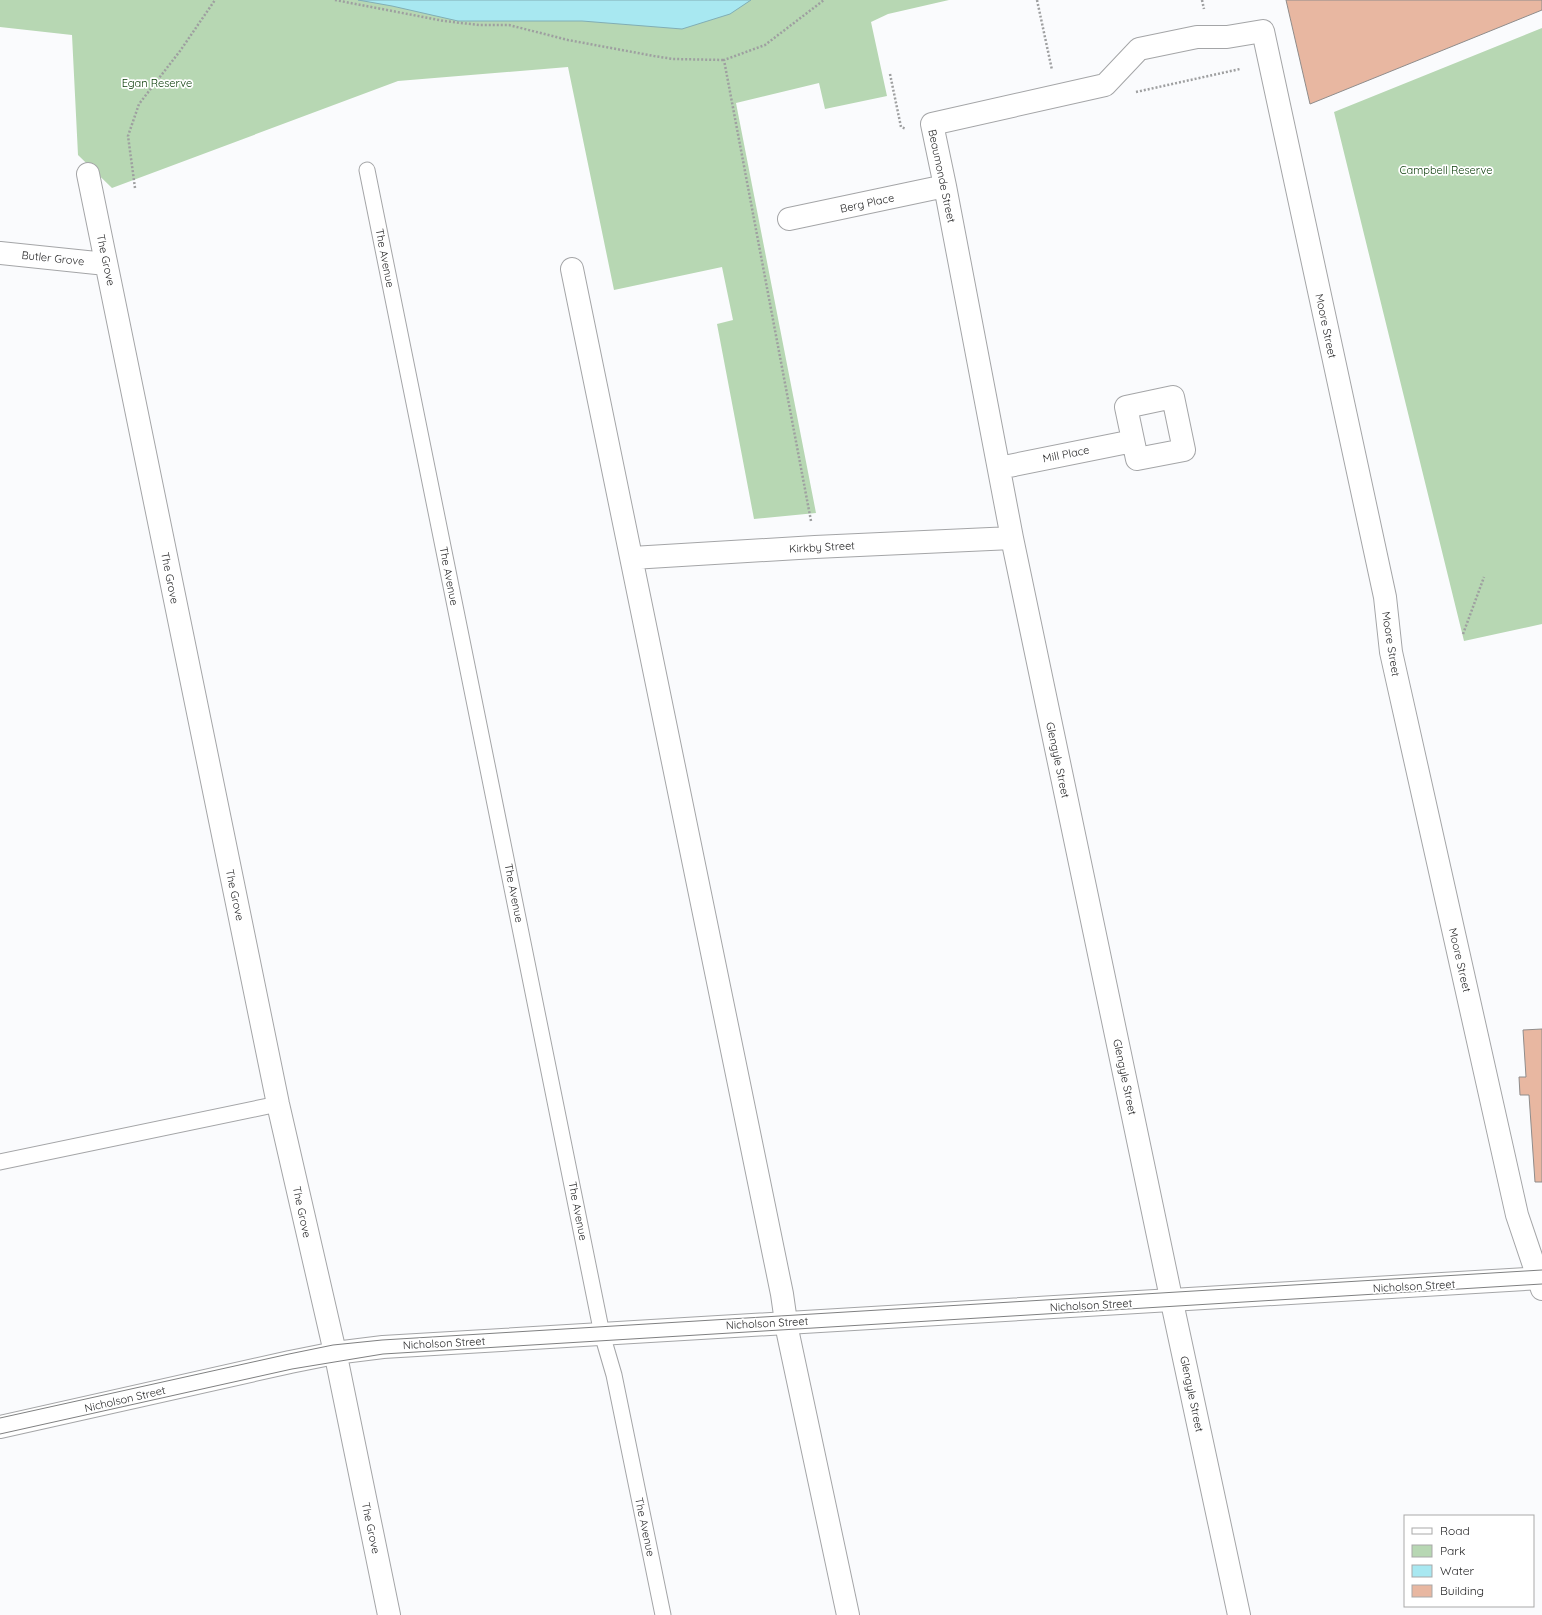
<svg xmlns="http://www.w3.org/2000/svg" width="1542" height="1615" viewBox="0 0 1542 1615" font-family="Quicksand,sans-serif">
	<rect width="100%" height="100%" fill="#fafbfd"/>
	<!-- green -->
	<path fill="#b7d7b3" d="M 0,0 L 949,0 L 888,14 L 871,22 L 887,96 L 825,109 L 819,83 L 736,103 L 816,513 L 754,519 L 717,324 L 733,320 L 722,267 L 614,290 L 568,67 L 398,81 L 112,188 L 78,155 L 72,35 L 0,27 Z
		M 1542,28 L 1542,624 L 1464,641 L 1334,112 Z"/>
	<!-- water -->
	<path fill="#a8e8f1" stroke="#81aeb5" d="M 358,0 L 751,0 L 730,14 L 682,29 L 582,21 L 458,21 L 392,6 Z"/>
	<!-- building -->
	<path fill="#e8b7a1" stroke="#8f8c8b" d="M 1286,0 L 1542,0 L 1542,10 L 1310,104 Z
		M 1542,1029 L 1542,1182 L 1535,1182 L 1529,1095 L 1520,1095 L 1519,1077 L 1526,1077 L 1523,1030 Z"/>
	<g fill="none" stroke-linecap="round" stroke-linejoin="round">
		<!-- service casing -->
		<g stroke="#a4a5a7" stroke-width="17">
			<path id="service" d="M 367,170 L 602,1334 L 614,1375 L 663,1615
				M 0,1162 L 278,1104"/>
		</g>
		<!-- minor casing -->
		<g stroke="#a4a5a7" stroke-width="24">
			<path id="minor" d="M 88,174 L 278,1104 L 337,1361 L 389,1615
				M 789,219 L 945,186
				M 0,253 L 106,264
				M 572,269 L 782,1294 L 787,1329 L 848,1615
				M 1173,397 L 1184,450 L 1137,459 L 1126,407 Z
				M 999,468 L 1133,441
				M 632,558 L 815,547 L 1012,538
				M 1239,1615 L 1170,1293 L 1012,538 L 945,186 L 932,124 L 1105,85 L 1139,49 L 1197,37 L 1227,37 L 1263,31 L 1385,597 L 1391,652 L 1517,1215 L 1542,1289"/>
		</g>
		<!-- primary casing -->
		<g stroke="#a4a5a7" stroke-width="24">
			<path id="primary" d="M 0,1427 L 290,1362 L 335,1353 L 383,1347 L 1542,1278"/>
		</g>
		<!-- path -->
		<path stroke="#9e9fa0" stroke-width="2.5" stroke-dasharray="2 2" stroke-linecap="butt" d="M 335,0 L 444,21 L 479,25 L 509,25 L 568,40 L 654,56 L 673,59 L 724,60
			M 1037,0 L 1052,70
			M 1202,0 L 1204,9
			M 890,74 L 901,127 L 906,129
			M 1136,92 L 1240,69
			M 135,188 L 128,136 L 139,104 L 180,51 L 215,0
			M 811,521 L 724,60 L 765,45 L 824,0
			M 1463,634 L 1484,577"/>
		<!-- service -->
		<use href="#service" stroke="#fff" stroke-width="15"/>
		<!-- minor -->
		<use href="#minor" stroke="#fff" stroke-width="22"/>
		<!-- primary -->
		<use href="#primary" stroke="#fff" stroke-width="22"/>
		<!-- tram -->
		<path stroke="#7f8081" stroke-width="1" d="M 0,1418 L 289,1354 L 333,1345 L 382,1340 L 1542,1270
			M 0,1434 L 292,1369 L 383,1354 L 1542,1284"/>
	</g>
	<g text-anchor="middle" stroke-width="3.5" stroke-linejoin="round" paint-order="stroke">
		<!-- park labels -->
		<g font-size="11" fill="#043702" stroke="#fff">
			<text x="157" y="87">Egan Reserve</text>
			<text x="1446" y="174">Campbell Reserve</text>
		</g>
		<!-- street labels -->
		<g font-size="11" fill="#272728" stroke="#fff">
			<text transform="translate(942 176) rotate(78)" y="4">Beaumonde Street</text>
			<text transform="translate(867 203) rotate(-12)" y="4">Berg Place</text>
			<text transform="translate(53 258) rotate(6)" y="4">Butler Grove</text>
			<text transform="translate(385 258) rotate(79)" y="4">The Avenue</text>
			<text transform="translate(106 260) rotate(78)" y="4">The Grove</text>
			<text transform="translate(1326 326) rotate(78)" y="4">Moore Street</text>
			<text transform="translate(1066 454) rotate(-11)" y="4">Mill Place</text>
			<text transform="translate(822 547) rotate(-3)" y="4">Kirkby Street</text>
			<text transform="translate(449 576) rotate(79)" y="4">The Avenue</text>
			<text transform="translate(170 578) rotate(79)" y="4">The Grove</text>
			<text transform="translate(1391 644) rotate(81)" y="4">Moore Street</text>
			<text transform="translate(1058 760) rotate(78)" y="4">Glengyle Street</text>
			<text transform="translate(514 893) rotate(79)" y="4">The Avenue</text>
			<text transform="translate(235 895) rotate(78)" y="4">The Grove</text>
			<text transform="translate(1460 960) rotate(77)" y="4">Moore Street</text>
			<text transform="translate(1125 1077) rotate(78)" y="4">Glengyle Street</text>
			<text transform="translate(578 1211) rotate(79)" y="4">The Avenue</text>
			<text transform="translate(302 1212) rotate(78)" y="4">The Grove</text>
			<text transform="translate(1414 1286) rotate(-3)" y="4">Nicholson Street</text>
			<text transform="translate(1091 1305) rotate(-3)" y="4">Nicholson Street</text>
			<text transform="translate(767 1323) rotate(-3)" y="4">Nicholson Street</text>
			<text transform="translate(444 1343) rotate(-3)" y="4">Nicholson Street</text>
			<text transform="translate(1192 1394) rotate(78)" y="4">Glengyle Street</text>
			<text transform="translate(125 1399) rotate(-13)" y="4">Nicholson Street</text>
			<text transform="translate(645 1527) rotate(78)" y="4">The Avenue</text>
			<text transform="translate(371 1528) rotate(78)" y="4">The Grove</text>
		</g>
	</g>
	<!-- legend -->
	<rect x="1404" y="1515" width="130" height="92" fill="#ffffff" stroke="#a9a9a9"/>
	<rect x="1412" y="1528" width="20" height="6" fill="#ffffff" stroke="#a9a9a9"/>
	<text x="1440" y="1535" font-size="12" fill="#272728">Road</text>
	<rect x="1412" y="1545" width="20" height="12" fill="#b7d7b3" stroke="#a9a9a9"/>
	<text x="1440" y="1555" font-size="12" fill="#272728">Park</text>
	<rect x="1412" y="1565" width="20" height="12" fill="#a8e8f1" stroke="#a9a9a9"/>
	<text x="1440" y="1575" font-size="12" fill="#272728">Water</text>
	<rect x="1412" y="1585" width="20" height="12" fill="#e8b7a1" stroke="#a9a9a9"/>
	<text x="1440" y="1595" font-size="12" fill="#272728">Building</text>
</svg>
